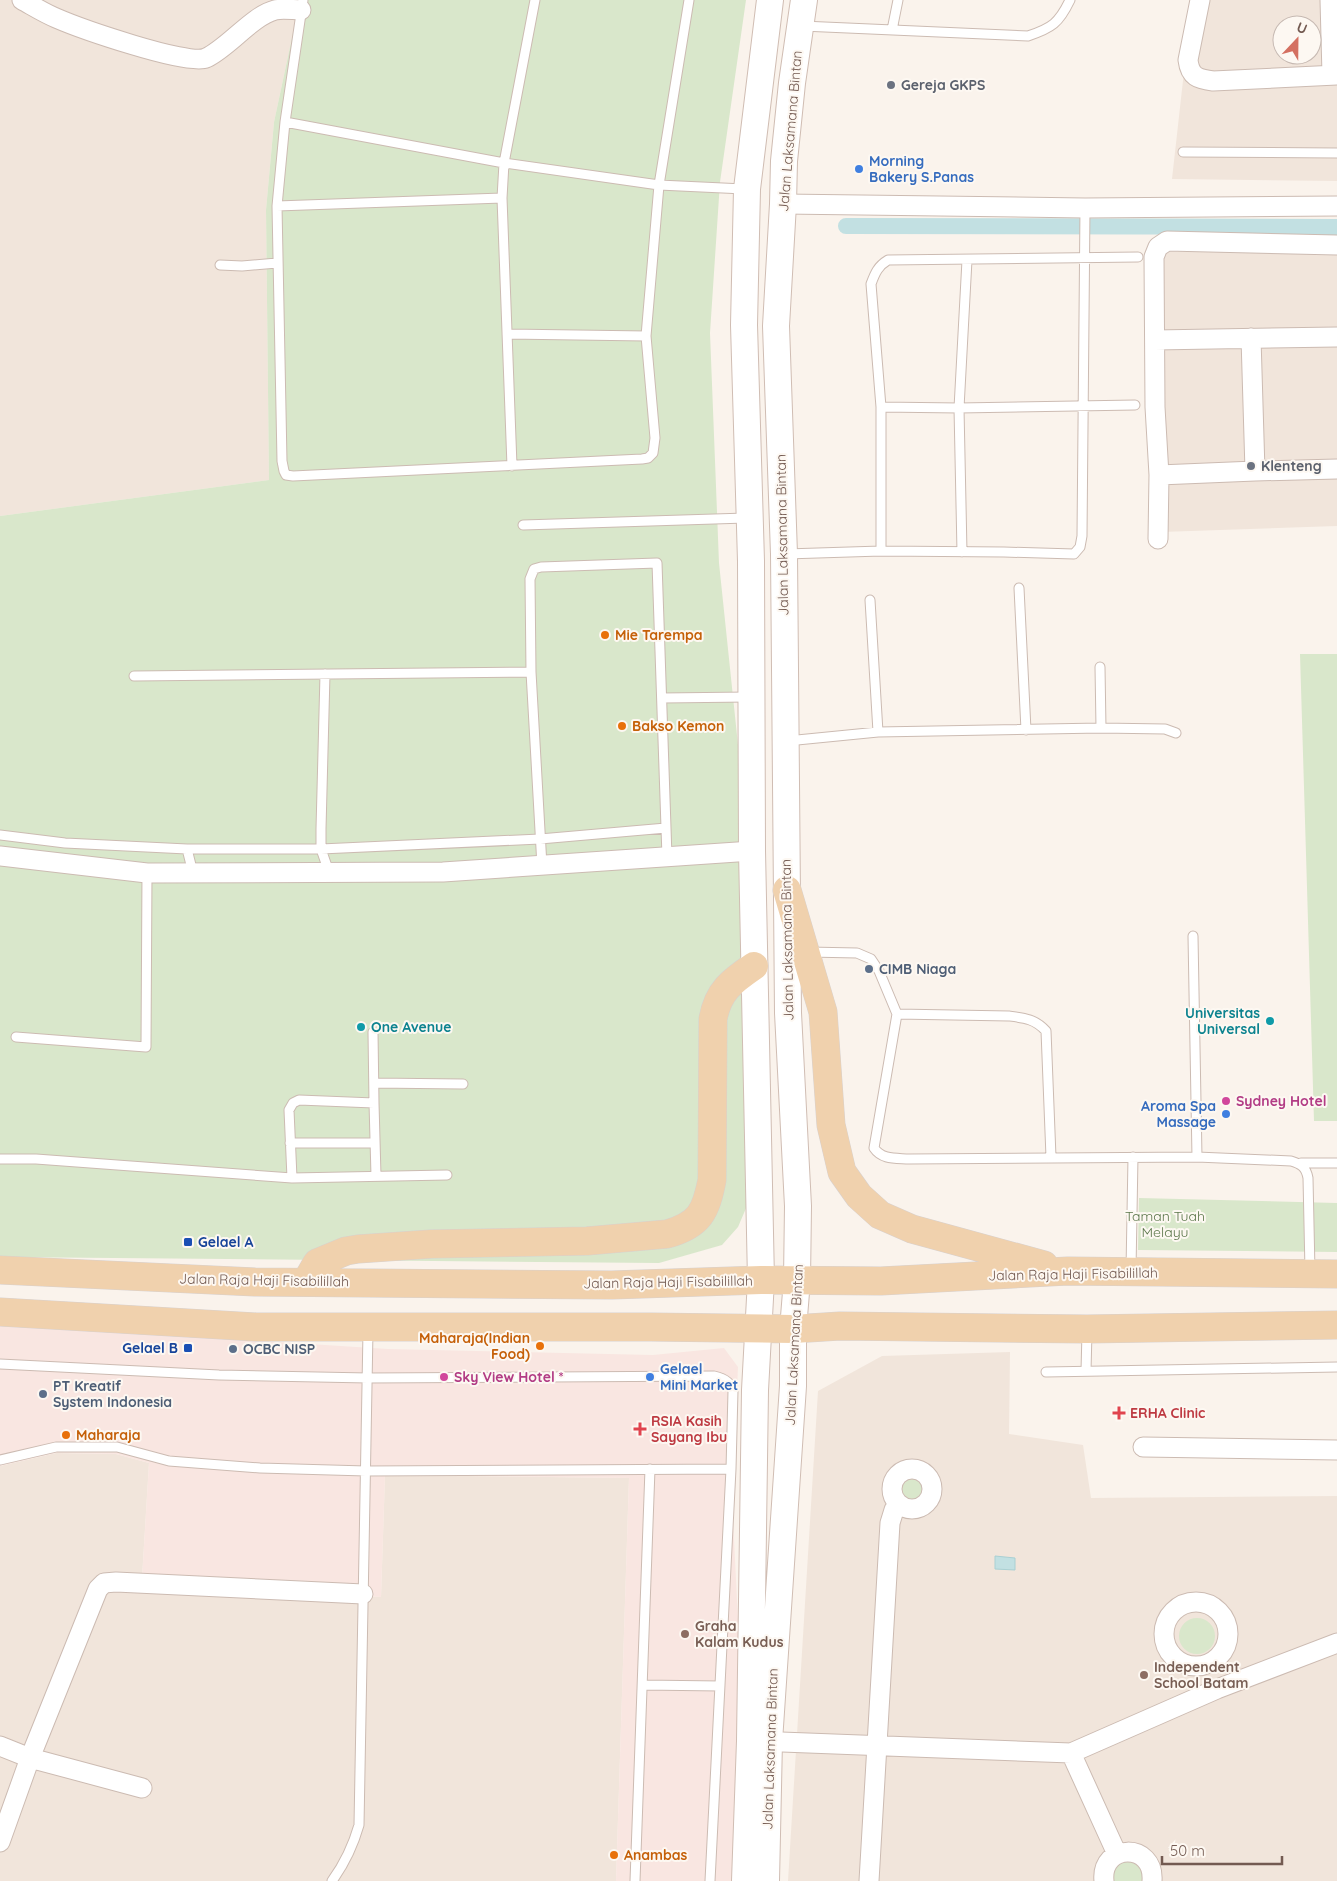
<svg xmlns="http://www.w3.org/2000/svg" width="1337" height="1881" viewBox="0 0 1337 1881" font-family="Quicksand,sans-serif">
	<rect width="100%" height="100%" fill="#faf3ec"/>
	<!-- residential -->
	<path fill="#f1e5db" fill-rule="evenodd" d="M 0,0 L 300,0 L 274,122 L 266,210 L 269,480 L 0,516 Z
		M 1192,0 L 1337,0 L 1337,181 L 1172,179 ZM 1282,25 L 1312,25 L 1312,55 L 1282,55 Z
		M 1337,251 L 1337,526 L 1161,532 L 1159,252 Z
		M 1010,1352 L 1009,1434 L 1083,1445 L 1091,1498 L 1337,1496 L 1337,1881 L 788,1881 L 818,1391 L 882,1356 Z
		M 56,1453 L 116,1454 L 149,1463 L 142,1578 L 381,1597 L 385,1475 L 629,1478 L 616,1881 L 0,1881 L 0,1466 Z"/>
	<!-- commercial -->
	<path fill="#f9e6e1" d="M 0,1313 L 248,1340 L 388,1349 L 653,1355 L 724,1348 L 738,1367 L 732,1499 L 750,1862 L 749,1881 L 616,1881 L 629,1478 L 385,1475 L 381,1597 L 142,1579 L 149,1463 L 116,1454 L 56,1453 L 0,1466 Z"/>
	<!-- green -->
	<path fill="#d9e7cb" d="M 300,0 L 746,0 L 720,182 L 710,333 L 719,563 L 749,850 L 765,1164 L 738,1227 L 722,1245 L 659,1263 L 0,1257 L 0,516 L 269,480 L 266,210 L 274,122 Z
		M 1300,654 L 1337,654 L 1337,1121 L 1314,1121 Z
		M 1139,1198 L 1337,1203 L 1337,1252 L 1138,1250 Z
		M902 1490a11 11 0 1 1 22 0a11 11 0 1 1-22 0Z
		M1179 1636a18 18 0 1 1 36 0a18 18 0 1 1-36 0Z
		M 1124,1860 L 1141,1865 L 1145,1881 L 1111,1881 L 1112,1870 Z"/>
	<!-- water -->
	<path fill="#c2e0e2" stroke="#a9d0d3" d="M 995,1556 L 1015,1558 L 1015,1570 L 995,1569 Z"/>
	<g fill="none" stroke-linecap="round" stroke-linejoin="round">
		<!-- canal -->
		<path stroke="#c2e0e2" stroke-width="16" d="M 846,226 L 1337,227"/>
		<!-- lane casing -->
		<g stroke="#ccbbb2" stroke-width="11">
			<path id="lane" d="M 303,0 L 285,122 L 277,206 L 282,461 L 284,471 L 286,475 L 293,476 L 642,459 L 648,458 L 653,453 L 655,438 L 646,336 L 659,185 L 689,0
				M 802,26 L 1028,36 C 1052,28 1059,23 1070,0
				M 892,30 L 898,0
				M 285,122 L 504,163 L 659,185 L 744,189
				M 1183,152 L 1337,153
				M 277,206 L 502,198
				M 220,265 L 242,266 L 277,263
				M 507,334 L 646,336
				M 881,407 L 959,408 L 1135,405
				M 512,466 L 502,198 L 504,163 L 535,0
				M 523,525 L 746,518
				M 881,551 L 881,407 L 871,284 C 875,273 878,266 888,260 L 1138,257
				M 962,552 L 959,408 L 967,260
				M 786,554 L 881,551 L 1004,552 L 1074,554 L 1080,547 L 1082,536 L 1085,208
				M 1019,588 L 1026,730
				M 870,600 L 878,732
				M 1100,667 L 1101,728
				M 325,674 L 321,829 L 321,849 L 329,872
				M 134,676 L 531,672
				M 662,698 L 749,697
				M 787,741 L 878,732 L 1101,728 L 1165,729 L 1176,733
				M 0,835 L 65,843 L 187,849 L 321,849 L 540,839 L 666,828
				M 187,849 L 193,873
				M 542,866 L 531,672 L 530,579 L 534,569 L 541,567 L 657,563 L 667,857
				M 1193,936 L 1197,1157
				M 808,952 L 857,953 L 871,959 L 879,971 L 897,1014 L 874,1148 C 882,1160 896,1158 909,1159 L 1197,1157 L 1291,1161 C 1301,1164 1306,1167 1308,1178 L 1310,1271
				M 897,1014 L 1009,1016 C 1025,1018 1035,1019 1046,1031 L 1051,1157
				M 373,1032 L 374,1103
				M 16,1037 L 146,1047 L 147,873
				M 374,1083 L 463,1084
				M 290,1143 L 374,1143
				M 0,1159 L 36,1159 L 292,1178 L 447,1175
				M 1301,1163 L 1337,1163
				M 292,1178 L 289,1110 L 293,1103 L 299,1100 L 374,1103 L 376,1176
				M 1131,1270 L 1133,1157
				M 0,1364 L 219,1375 L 368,1378 L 714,1376 C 723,1378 731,1382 733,1391 L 731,1469 L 710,1881
				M 1086,1371 L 1087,1332
				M 1046,1372 L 1337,1367
				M 0,1460 L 56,1447 L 117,1447 L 169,1461 L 260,1468 L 366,1471 L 731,1469
				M 643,1685 L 720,1686
				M 332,1881 C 345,1863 353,1846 359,1825 L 368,1331
				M 635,1881 L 650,1469"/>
		</g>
		<!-- street casing -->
		<g stroke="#ccbbb2" stroke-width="21">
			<path id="street" d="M 22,0 C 33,6 44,13 56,18 C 79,28 187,66 206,58 C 228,48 252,16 275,10 C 283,8 293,10 301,10
				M 1200,0 L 1188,60 C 1190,77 1198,79 1213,81 L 1337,75
				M 1330,0 L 1332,75
				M 783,204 L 1085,208 L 1337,206
				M 1251,338 L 1255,471
				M 1155,340 L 1337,337
				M 1159,475 L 1255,471 L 1337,469
				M 1158,539 L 1159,475 L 1155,407 L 1154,257 L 1158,247 L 1167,241 L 1337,245
				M 0,856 L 147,873 L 443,872 L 752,851
				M 1143,1447 L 1337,1450
				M892 1489a20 20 0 1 1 40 0a20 20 0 1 1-40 0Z
				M1164 1634a32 32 0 1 1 64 0a32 32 0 1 1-64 0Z
				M 758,1741 L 1071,1753 L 1217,1689 L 1337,1643
				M 0,1746 L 30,1758 L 142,1788
				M 1071,1753 L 1117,1854
				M 0,1842 L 30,1758 L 98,1589 L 104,1583 L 116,1582 L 363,1594
				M 869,1881 L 890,1523 L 894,1510 L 899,1505
				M 1104,1881 C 1100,1843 1155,1842 1152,1881"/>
		</g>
		<!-- secondary casing -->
		<g stroke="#d0bdb3" stroke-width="28">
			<path id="secondary" d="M 745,1881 L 750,1741 L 755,1390 L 761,1280 L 752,851 L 751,561 L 744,325 L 747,189 L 770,0
				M 766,1881 L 769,1741 L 793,1386 L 793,1329 L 797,1280 L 798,1206 L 788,1013 L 784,554 L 776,326 L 783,204 L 784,161 L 792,83 L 804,0"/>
		</g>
		<!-- primary casing -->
		<g stroke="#d8d1ce" stroke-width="29">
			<path id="primary" d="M 787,890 L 823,1012 L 831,1125 L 842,1172 L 859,1196 L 880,1215 L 912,1229 L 1044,1265
				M 0,1270 L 255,1282 L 612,1285 L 761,1280 L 881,1281 L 1068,1271 L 1337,1274
				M 306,1282 L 317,1263 L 346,1251 L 358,1249 L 431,1244 L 587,1241 L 667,1234 C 700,1225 706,1211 712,1180 L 713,1019 C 718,991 732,981 754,966
				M 0,1312 L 256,1327 L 651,1327 L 793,1329 L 840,1326 L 1087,1329 L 1337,1325"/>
		</g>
		<!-- lane -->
		<use href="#lane" stroke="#fff" stroke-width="9"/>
		<!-- street -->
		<use href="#street" stroke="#fff" stroke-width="19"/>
		<!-- secondary -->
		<use href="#secondary" stroke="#fff" stroke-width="26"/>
		<!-- primary -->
		<use href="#primary" stroke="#f0d1ad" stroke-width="28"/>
	</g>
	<!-- markers -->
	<g fill="#6b7280" stroke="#fdf8f2" stroke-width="2">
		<circle cx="891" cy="85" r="5"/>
		<circle cx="1251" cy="466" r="5"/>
	</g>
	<g fill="#3f7fe0" stroke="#fdf8f2" stroke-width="2">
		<circle cx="859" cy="169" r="5"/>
		<circle cx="1226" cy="1114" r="5"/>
		<circle cx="650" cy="1377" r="5"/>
	</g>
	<g fill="#e8710a" stroke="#fdf8f2" stroke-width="2">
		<circle cx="605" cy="635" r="5"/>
		<circle cx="622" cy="726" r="5"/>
		<circle cx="540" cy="1346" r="5"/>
		<circle cx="66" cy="1435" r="5"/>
		<circle cx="614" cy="1855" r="5"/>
	</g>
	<g fill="#5c6f8a" stroke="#fdf8f2" stroke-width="2">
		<circle cx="869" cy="969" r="5"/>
		<circle cx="233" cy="1349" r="5"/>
		<circle cx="43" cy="1394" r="5"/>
	</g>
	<g fill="#0f9aa8" stroke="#fdf8f2" stroke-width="2">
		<circle cx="1270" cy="1021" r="5"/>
		<circle cx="361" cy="1027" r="5"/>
	</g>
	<g fill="#d1479c" stroke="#fdf8f2" stroke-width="2">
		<circle cx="1226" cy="1101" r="5"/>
		<circle cx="444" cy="1377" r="5"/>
	</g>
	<g fill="#1a4fb4" stroke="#fdf8f2" stroke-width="2">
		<rect x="183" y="1237" width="10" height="10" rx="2.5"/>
		<rect x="183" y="1343" width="10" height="10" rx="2.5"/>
	</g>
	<g fill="#e0444e" stroke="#fdf8f2" stroke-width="2">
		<path d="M1116.5 1405.5h5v5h5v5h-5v5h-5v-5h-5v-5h5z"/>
		<path d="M637.5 1421.5h5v5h5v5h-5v5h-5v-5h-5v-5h5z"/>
	</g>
	<g fill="#8d6e63" stroke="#fdf8f2" stroke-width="2">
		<circle cx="685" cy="1634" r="5"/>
		<circle cx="1144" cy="1675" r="5"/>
	</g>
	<g text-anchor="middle" stroke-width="4" stroke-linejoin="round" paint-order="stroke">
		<!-- worship labels -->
		<g font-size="14" font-weight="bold" fill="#5b616d" stroke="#fdf8f2" text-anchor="start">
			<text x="901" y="90">Gereja GKPS</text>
			<text x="1261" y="471">Klenteng</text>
		</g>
		<!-- street labels -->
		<g font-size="14" fill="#735a51" stroke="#fdf8f2">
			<text transform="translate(790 131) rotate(-85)" y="5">Jalan Laksamana Bintan</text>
			<text transform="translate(782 535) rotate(-91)" y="5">Jalan Laksamana Bintan</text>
			<text transform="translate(787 940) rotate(-91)" y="5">Jalan Laksamana Bintan</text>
			<text transform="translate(1073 1274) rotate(-1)" y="5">Jalan Raja Haji Fisabilillah</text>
			<text transform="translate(264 1280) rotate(1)" y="5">Jalan Raja Haji Fisabilillah</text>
			<text transform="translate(668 1282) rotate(-1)" y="5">Jalan Raja Haji Fisabilillah</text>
			<text transform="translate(794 1345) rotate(-87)" y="5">Jalan Laksamana Bintan</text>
			<text transform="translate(770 1749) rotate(-88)" y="5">Jalan Laksamana Bintan</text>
		</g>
		<!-- shop labels -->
		<g font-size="14" font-weight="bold" fill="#366cbe" stroke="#fdf8f2" text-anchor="start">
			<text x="869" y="166">Morning<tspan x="869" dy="16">Bakery S.Panas</tspan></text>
			<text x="1216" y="1111" text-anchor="end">Aroma Spa<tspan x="1216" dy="16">Massage</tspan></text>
			<text x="660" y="1374">Gelael<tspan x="660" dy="16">Mini Market</tspan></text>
		</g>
		<!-- food labels -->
		<g font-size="14" font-weight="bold" fill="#c56008" stroke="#fdf8f2" text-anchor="start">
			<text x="615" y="640">Mie Tarempa</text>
			<text x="632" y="731">Bakso Kemon</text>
			<text x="530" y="1343" text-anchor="end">Maharaja(Indian<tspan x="530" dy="16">Food)</tspan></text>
			<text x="76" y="1440">Maharaja</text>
			<text x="624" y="1860">Anambas</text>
		</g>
		<!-- service labels -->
		<g font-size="14" font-weight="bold" fill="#4e5e75" stroke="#fdf8f2" text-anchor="start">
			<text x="879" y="974">CIMB Niaga</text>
			<text x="243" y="1354">OCBC NISP</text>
			<text x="53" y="1391">PT Kreatif<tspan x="53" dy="16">System Indonesia</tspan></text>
		</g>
		<!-- culture labels -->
		<g font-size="14" font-weight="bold" fill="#0d838f" stroke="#fdf8f2" text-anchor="end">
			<text x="1260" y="1018">Universitas<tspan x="1260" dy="16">Universal</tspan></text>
			<text x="371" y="1032" text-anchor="start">One Avenue</text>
		</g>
		<!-- hotel labels -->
		<g font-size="14" font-weight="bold" fill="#b23c85" stroke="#fdf8f2" text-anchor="start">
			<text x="1236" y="1106">Sydney Hotel</text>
			<text x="454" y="1382">Sky View Hotel *</text>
		</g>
		<!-- park labels -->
		<g font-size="14" fill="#5c774b" stroke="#fdf8f2">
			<text x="1165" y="1221">Taman Tuah<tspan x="1165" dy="16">Melayu</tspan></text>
		</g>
		<!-- transit labels -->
		<g font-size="14" font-weight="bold" fill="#164399" stroke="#fdf8f2" text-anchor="start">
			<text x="198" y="1247">Gelael A</text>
			<text x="178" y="1353" text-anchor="end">Gelael B</text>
		</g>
		<!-- health labels -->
		<g font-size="14" font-weight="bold" fill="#be3a42" stroke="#fdf8f2" text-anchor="start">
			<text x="1130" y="1418">ERHA Clinic</text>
			<text x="651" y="1426">RSIA Kasih<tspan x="651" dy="16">Sayang Ibu</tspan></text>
		</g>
		<!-- education labels -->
		<g font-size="14" font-weight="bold" fill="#785e54" stroke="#fdf8f2" text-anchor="start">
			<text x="695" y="1631">Graha<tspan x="695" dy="16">Kalam Kudus</tspan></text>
			<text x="1154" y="1672">Independent<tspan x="1154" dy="16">School Batam</tspan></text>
		</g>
	</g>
	<!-- north arrow -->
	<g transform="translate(1297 40) rotate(22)"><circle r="24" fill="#fdf8f2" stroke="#c6b9b2"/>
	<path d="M0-4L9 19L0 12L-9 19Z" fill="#d47061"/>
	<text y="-8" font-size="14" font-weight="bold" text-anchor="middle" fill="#735a51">U</text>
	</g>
	<!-- scale -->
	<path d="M1162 1856v8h120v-8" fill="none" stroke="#735a51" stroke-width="2.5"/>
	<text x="1170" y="1856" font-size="15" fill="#735a51" stroke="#fdf8f2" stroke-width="4" paint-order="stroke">50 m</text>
</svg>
